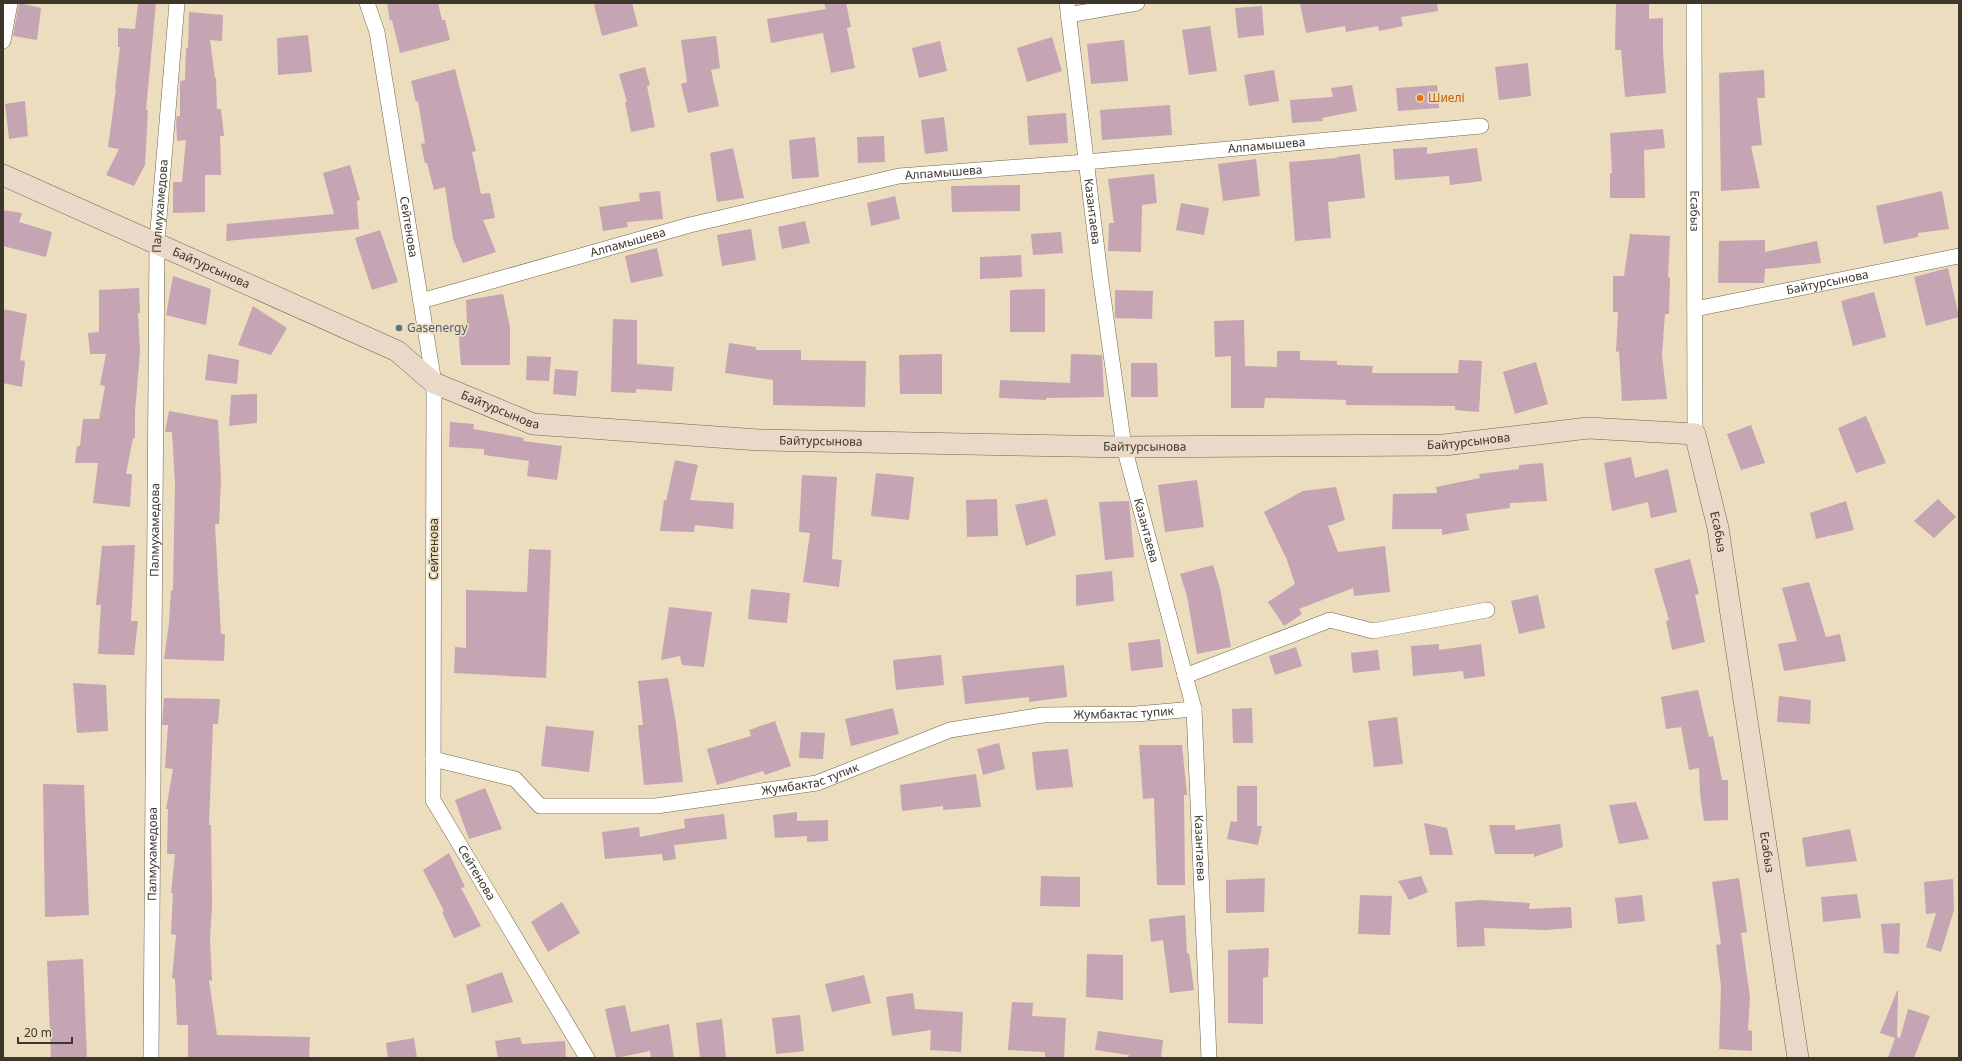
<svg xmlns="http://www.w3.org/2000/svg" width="1962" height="1061" viewBox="0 0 1962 1061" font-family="'Noto Sans',sans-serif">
	<rect width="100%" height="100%" fill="#ecddbe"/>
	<!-- building -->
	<path fill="#c5a4b3" d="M 19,3 L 41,8 L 37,40 L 13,36 Z
		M 138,3 L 156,3 L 146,110 L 148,110 L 145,165 L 134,186 L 106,175 L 119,149 L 108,147 L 116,89 L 115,89 L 120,47 L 118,47 L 118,28 L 135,29 Z
		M 387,3 L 438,3 L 442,20 L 445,20 L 450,40 L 400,53 L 392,20 L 390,21 Z
		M 601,3 L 632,3 L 638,26 L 602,36 L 594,5 Z
		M 824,3 L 846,3 L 851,27 L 847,28 L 855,68 L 831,73 L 823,33 L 771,43 L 767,19 L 826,9 Z
		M 1300,3 L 1437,3 L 1438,11 L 1401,17 L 1403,26 L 1379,31 L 1378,26 L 1346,32 L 1345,26 L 1306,33 Z
		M 1616,3 L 1649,3 L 1649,19 L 1663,18 L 1663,51 L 1666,93 L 1625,97 L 1621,50 L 1615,50 Z
		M 1262,6 L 1264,35 L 1238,38 L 1235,8 Z
		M 189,12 L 223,15 L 222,41 L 210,40 L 215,78 L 216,78 L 217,109 L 221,109 L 224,136 L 220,136 L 221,175 L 205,175 L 205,212 L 173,213 L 173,182 L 182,182 L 186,140 L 177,141 L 176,120 L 177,116 L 180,116 L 180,81 L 185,80 L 186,48 L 188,48 Z
		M 1210,26 L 1217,71 L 1189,75 L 1182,30 Z
		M 308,35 L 312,72 L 278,75 L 277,38 Z
		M 716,36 L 720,68 L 711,70 L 719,106 L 688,113 L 681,84 L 687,82 L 681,40 Z
		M 1052,37 L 1062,71 L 1027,82 L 1017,48 Z
		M 1124,40 L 1128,81 L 1091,84 L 1087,44 Z
		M 940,41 L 947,71 L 919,78 L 912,48 Z
		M 1528,63 L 1531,96 L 1499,100 L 1495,67 Z
		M 645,67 L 650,85 L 647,86 L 655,127 L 631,132 L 625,102 L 627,102 L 619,74 Z
		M 455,69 L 476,151 L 472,152 L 481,194 L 490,193 L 495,218 L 483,220 L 496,252 L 463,263 L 453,239 L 445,187 L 434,190 L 427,163 L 425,163 L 421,144 L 425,143 L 418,101 L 416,102 L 411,81 Z
		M 1274,70 L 1279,101 L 1249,106 L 1244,75 Z
		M 1764,70 L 1765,98 L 1757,98 L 1762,145 L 1751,146 L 1760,188 L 1721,191 L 1719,73 Z
		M 1352,85 L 1357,111 L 1322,118 L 1323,121 L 1292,123 L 1290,100 L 1333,97 L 1331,88 Z
		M 1437,85 L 1439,108 L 1398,111 L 1396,88 Z
		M 25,101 L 28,136 L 9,139 L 5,104 Z
		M 1170,105 L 1172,135 L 1102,140 L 1100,110 Z
		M 1066,113 L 1068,143 L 1029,145 L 1027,116 Z
		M 944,117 L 948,151 L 925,154 L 921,120 Z
		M 1663,129 L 1665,148 L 1644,150 L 1645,198 L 1610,198 L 1610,173 L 1612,173 L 1610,133 Z
		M 884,136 L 885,162 L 858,163 L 857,137 Z
		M 815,137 L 819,177 L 792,179 L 789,140 Z
		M 1427,147 L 1427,154 L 1477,148 L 1482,181 L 1450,185 L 1449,176 L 1395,180 L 1393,149 Z
		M 733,148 L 744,198 L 717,202 L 710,153 Z
		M 1360,154 L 1365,198 L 1328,202 L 1331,238 L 1295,241 L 1289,162 L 1337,158 L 1337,157 Z
		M 1256,159 L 1260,196 L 1223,201 L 1218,164 Z
		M 350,165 L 360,200 L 357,201 L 359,229 L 226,241 L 227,224 L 334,214 L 323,173 Z
		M 1154,174 L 1157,203 L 1142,205 L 1141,252 L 1108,251 L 1109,223 L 1114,223 L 1108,179 Z
		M 1020,185 L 1020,211 L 952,212 L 951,186 Z
		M 660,191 L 663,219 L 627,222 L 628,227 L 603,231 L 599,207 L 640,201 L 639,193 Z
		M 1942,191 L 1949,229 L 1918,233 L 1918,237 L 1884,244 L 1876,206 Z
		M 895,196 L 900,219 L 871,226 L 867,203 Z
		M 1181,203 L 1209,208 L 1204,235 L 1176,230 Z
		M 3,210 L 22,213 L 19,222 L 52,232 L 46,257 L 3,246 Z
		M 805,221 L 810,243 L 782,249 L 778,227 Z
		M 751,229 L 756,260 L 722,266 L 717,235 Z
		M 380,230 L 398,282 L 372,290 L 355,238 Z
		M 1061,232 L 1063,253 L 1033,255 L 1031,234 Z
		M 1630,234 L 1670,236 L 1668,277 L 1670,278 L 1669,314 L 1665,314 L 1662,355 L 1667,399 L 1622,401 L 1619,351 L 1616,352 L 1618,312 L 1613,312 L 1613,276 L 1624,276 Z
		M 1765,240 L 1765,252 L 1817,241 L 1821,263 L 1765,269 L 1764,283 L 1718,283 L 1719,241 Z
		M 657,248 L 663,276 L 631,283 L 625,256 Z
		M 1021,255 L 1022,277 L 980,279 L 980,257 Z
		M 1948,268 L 1959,317 L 1926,326 L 1914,277 Z
		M 173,276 L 211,289 L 206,325 L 166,315 Z
		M 139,288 L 140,313 L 138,313 L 140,352 L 135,412 L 135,438 L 133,438 L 126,474 L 132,474 L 130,507 L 93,503 L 98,463 L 75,463 L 77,446 L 80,446 L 83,419 L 99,419 L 105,386 L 100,385 L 106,354 L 90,354 L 88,333 L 99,332 L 99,290 Z
		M 1045,289 L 1045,332 L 1010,332 L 1010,290 Z
		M 1115,290 L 1153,291 L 1152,319 L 1115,318 Z
		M 1874,292 L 1886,337 L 1853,346 L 1841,301 Z
		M 503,294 L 510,327 L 510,365 L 461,365 L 458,326 L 467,326 L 466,300 Z
		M 253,306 L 287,328 L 271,355 L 238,345 Z
		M 3,309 L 27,314 L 20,360 L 25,361 L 22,387 L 3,383 Z
		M 613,319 L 637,320 L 637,364 L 674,367 L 672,391 L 636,389 L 636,393 L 611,392 Z
		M 1244,320 L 1245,366 L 1277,367 L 1277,351 L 1300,351 L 1300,360 L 1337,361 L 1337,365 L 1373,366 L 1372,373 L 1458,373 L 1459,360 L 1482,361 L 1479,412 L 1455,410 L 1455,406 L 1346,405 L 1346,400 L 1314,399 L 1265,398 L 1264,408 L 1231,408 L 1231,356 L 1215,357 L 1214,321 Z
		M 729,343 L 756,347 L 756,350 L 801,350 L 801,360 L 866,361 L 865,407 L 773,405 L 773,380 L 725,373 Z
		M 208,354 L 239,360 L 237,384 L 205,380 Z
		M 942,354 L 942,394 L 900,394 L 899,355 Z
		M 1071,354 L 1102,355 L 1104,397 L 1046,398 L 1046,400 L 999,398 L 1000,380 L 1070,383 Z
		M 527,356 L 551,357 L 549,381 L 526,380 Z
		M 1536,362 L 1548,404 L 1515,414 L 1503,372 Z
		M 1131,363 L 1157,363 L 1158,397 L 1131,397 Z
		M 555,369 L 578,371 L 576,396 L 553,394 Z
		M 257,394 L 257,423 L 229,426 L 231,395 Z
		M 169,411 L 218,420 L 221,480 L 219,524 L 215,524 L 221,634 L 225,634 L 224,661 L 164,659 L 169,623 L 171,590 L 173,590 L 174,533 L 175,483 L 172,432 L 165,432 Z
		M 1866,416 L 1886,463 L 1856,473 L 1838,428 Z
		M 450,422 L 474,424 L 473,429 L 524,438 L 523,441 L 562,446 L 557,480 L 527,476 L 529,461 L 484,455 L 484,449 L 449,447 Z
		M 1751,425 L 1765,463 L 1741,470 L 1727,434 Z
		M 1631,457 L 1635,478 L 1668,469 L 1677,512 L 1651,518 L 1648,502 L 1612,511 L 1604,463 Z
		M 675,460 L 698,465 L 690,500 L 734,503 L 733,529 L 695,525 L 694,532 L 660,531 L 664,500 L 666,501 Z
		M 1543,463 L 1547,501 L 1510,503 L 1510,508 L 1466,514 L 1469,530 L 1442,535 L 1442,529 L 1392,529 L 1393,494 L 1437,493 L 1436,487 L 1480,478 L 1479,474 L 1519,469 L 1519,465 Z
		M 876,473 L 914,477 L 909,520 L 871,516 Z
		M 802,475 L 837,477 L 832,559 L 842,560 L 839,587 L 803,582 L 810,533 L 799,532 Z
		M 1197,480 L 1204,527 L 1165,532 L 1158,485 Z
		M 1336,487 L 1345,520 L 1328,526 L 1338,552 L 1385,546 L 1390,592 L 1354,596 L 1353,588 L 1299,609 L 1302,614 L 1284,626 L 1268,602 L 1295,584 L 1287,560 L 1264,512 L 1303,491 Z
		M 997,499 L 998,536 L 967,537 L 966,500 Z
		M 1047,499 L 1056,535 L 1026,546 L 1015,505 Z
		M 1938,499 L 1956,517 L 1934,538 L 1914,521 Z
		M 1129,501 L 1134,557 L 1105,560 L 1099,502 Z
		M 1846,501 L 1854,530 L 1816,539 L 1810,513 Z
		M 135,545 L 131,621 L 138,621 L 134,655 L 98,654 L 101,605 L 96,605 L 102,546 Z
		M 529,549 L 551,550 L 546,678 L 454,673 L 455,647 L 466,648 L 466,590 L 527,592 Z
		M 1690,559 L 1699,594 L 1695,595 L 1705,642 L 1672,650 L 1666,621 L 1669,620 L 1654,569 Z
		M 1213,565 L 1220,588 L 1231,647 L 1197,654 L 1187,596 L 1180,574 Z
		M 1112,571 L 1114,601 L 1076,606 L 1076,575 Z
		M 1809,582 L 1826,637 L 1840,634 L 1846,661 L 1784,671 L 1778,644 L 1797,641 L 1782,588 Z
		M 751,589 L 790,593 L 787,623 L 748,619 Z
		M 1538,595 L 1545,628 L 1519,634 L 1511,601 Z
		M 669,607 L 712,612 L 704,667 L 682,665 L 680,656 L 661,660 Z
		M 1160,639 L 1163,667 L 1131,671 L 1128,643 Z
		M 1439,644 L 1439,650 L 1481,644 L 1485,676 L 1464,679 L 1463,671 L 1413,676 L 1411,646 Z
		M 1296,647 L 1302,666 L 1275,675 L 1269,656 Z
		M 1378,650 L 1380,670 L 1353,673 L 1351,653 Z
		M 941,655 L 944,685 L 896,690 L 893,660 Z
		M 1064,665 L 1067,697 L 1029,702 L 1029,697 L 965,704 L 962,676 Z
		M 668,678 L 676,723 L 683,782 L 644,785 L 638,725 L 643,725 L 638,681 Z
		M 73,683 L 106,685 L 108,731 L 77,733 Z
		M 1698,690 L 1709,737 L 1713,736 L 1722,780 L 1728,780 L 1728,820 L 1704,821 L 1700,794 L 1699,768 L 1689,770 L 1681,727 L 1666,729 L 1661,697 Z
		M 1779,696 L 1811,700 L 1810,724 L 1777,722 Z
		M 164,698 L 220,699 L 218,724 L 213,724 L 209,825 L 211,825 L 212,906 L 210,938 L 212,981 L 209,980 L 217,1035 L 310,1037 L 309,1058 L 188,1058 L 188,1025 L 177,1025 L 175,979 L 172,978 L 176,935 L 171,934 L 173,893 L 171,893 L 175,854 L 167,854 L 168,809 L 166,809 L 173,769 L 165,768 L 168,725 L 162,725 Z
		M 893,708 L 899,734 L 851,746 L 845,719 Z
		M 1252,708 L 1253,743 L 1233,743 L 1232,709 Z
		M 1397,717 L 1403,764 L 1374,767 L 1368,721 Z
		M 775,721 L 791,766 L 765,775 L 763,771 L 717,785 L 707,749 L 751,736 L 749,730 Z
		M 546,726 L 594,731 L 589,772 L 541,766 Z
		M 801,732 L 825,733 L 823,759 L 799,758 Z
		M 999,743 L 1005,769 L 983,775 L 977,749 Z
		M 1139,745 L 1182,745 L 1187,795 L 1184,795 L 1185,885 L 1157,885 L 1154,798 L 1143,799 Z
		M 1068,749 L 1073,787 L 1036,790 L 1032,752 Z
		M 976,774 L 981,807 L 943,810 L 943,806 L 902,811 L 900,785 Z
		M 43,784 L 84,785 L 89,915 L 45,917 Z
		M 1237,786 L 1257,786 L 1257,826 L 1262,826 L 1258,845 L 1227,839 L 1231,821 L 1237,822 Z
		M 485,788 L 502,829 L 469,839 L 455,800 Z
		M 1636,802 L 1649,839 L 1619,844 L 1609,805 Z
		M 797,812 L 797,821 L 828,820 L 828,841 L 807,842 L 807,836 L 775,838 L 773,815 Z
		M 724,814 L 727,839 L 674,845 L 676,859 L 663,861 L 662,854 L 605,859 L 602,832 L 639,827 L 640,837 L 685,828 L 684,819 Z
		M 1424,823 L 1447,828 L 1453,855 L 1430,855 Z
		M 1560,824 L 1563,847 L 1534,857 L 1534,854 L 1495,854 L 1489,825 L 1515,825 L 1515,830 Z
		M 1850,829 L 1857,861 L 1806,867 L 1802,838 Z
		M 449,853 L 465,887 L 461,888 L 481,926 L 454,938 L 442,912 L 444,911 L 423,870 Z
		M 1041,876 L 1080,877 L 1080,907 L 1040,906 Z
		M 1421,876 L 1428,892 L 1409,900 L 1398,881 Z
		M 1265,878 L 1264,912 L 1226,913 L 1226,880 Z
		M 1739,878 L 1747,932 L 1741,933 L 1750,997 L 1748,1030 L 1752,1031 L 1752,1051 L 1719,1049 L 1721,987 L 1716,945 L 1721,944 L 1712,882 Z
		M 1953,879 L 1954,910 L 1941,952 L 1926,947 L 1936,913 L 1926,914 L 1924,882 Z
		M 1857,894 L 1861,918 L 1823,922 L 1821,897 Z
		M 1360,895 L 1392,896 L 1390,935 L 1358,934 Z
		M 1642,895 L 1645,921 L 1618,924 L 1615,898 Z
		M 1481,900 L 1530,903 L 1529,909 L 1571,907 L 1572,928 L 1546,930 L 1484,928 L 1485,946 L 1457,947 L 1455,902 Z
		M 562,902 L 580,933 L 548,952 L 531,922 Z
		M 1185,915 L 1187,954 L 1189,953 L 1194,990 L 1170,993 L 1163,940 L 1151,942 L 1149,919 Z
		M 1900,923 L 1899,954 L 1884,953 L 1881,924 Z
		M 1269,948 L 1268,977 L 1263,978 L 1263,1024 L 1228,1023 L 1228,950 Z
		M 1087,954 L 1123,955 L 1123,1000 L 1086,997 Z
		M 83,959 L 87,1058 L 51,1058 L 47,961 Z
		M 502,972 L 513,1002 L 472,1013 L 466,985 Z
		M 864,975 L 871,1003 L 832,1012 L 825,984 Z
		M 1897,991 L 1898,991 L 1897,1037 L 1900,1038 L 1908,1009 L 1930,1016 L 1914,1058 L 1888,1058 L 1895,1038 L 1880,1033 Z
		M 913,993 L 915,1009 L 963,1012 L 961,1052 L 930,1050 L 931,1030 L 892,1036 L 886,997 Z
		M 1012,1002 L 1033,1003 L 1032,1016 L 1066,1018 L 1064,1058 L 1045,1058 L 1045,1052 L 1008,1050 Z
		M 625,1005 L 631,1032 L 669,1024 L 674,1058 L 651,1058 L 650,1051 L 616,1058 L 605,1009 Z
		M 800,1015 L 804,1051 L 776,1054 L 772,1018 Z
		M 722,1019 L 726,1058 L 700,1058 L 696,1023 Z
		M 1098,1031 L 1163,1040 L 1161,1058 L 1128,1058 L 1129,1055 L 1095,1050 Z
		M 520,1037 L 522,1044 L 565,1041 L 566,1058 L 498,1058 L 495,1041 Z
		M 414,1038 L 417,1058 L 388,1058 L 386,1043 Z"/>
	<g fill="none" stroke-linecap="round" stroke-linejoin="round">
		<!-- minor casing -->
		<g stroke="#716448" stroke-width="16">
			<g id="minor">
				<path id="s1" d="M 367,3 L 377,32 L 434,383 L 433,800 L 587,1058"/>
				<path id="s2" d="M 1067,3 L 1100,275 L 1124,447 L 1194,709 L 1209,1058"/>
				<path id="s3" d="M 1694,3 L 1695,434"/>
				<path d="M 1068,15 L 1137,3"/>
				<path d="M 3,41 L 10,3"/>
				<path id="s4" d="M 421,301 L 690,225 L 899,176 L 1086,162 L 1481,126"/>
				<path id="s5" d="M 1695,309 L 1959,256"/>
				<path d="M 1185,676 L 1330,620 L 1373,631 L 1487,610"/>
				<path id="s6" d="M 433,759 L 515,779 L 540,806 L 656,806 L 817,783 L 950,730 L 1043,715 L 1136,714 L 1194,709"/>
				<path id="s7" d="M 151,1058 L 157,242 L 177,3"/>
			</g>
		</g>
		<!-- secondary casing -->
		<g stroke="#716448" stroke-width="22">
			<g id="secondary">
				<path id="s8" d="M 3,175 L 397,351 L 434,383 L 533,424 L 759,440 L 1124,447 L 1444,445 L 1588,428 L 1695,434 L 1718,528 L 1798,1058"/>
			</g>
		</g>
		<!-- minor -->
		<use href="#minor" stroke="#fff" stroke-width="15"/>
		<!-- secondary -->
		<use href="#secondary" stroke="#ead8c8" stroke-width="21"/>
	</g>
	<!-- markers -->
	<circle fill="#e8710a" stroke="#ecddbe" stroke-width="1.5" cx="1420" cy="98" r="4"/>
	<circle fill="#5c6f8a" stroke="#ecddbe" stroke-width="1.5" cx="399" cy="328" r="4"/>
	<g text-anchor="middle" stroke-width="3.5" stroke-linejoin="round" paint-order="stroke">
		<!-- food labels -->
		<g font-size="12" fill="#c56008" stroke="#ecddbe" text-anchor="start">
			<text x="1428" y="102">Шиелі</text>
		</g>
		<!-- street labels -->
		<g font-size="12" fill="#3c372a" stroke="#ecddbe">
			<text dy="4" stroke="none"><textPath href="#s4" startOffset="863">Алпамышева</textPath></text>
			<text dy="4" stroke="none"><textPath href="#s4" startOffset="539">Алпамышева</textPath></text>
			<text dy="4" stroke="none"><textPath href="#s7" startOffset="852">Палмухамедова</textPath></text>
			<text dy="4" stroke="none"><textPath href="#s3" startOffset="208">Есабыз</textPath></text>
			<text dy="4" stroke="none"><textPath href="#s2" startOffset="210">Казантаева</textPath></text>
			<text dy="4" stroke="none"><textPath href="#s1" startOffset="228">Сейтенова</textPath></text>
			<text dy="4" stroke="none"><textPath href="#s4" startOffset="215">Алпамышева</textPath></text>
			<text dy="4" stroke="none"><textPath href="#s8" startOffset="228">Байтурсынова</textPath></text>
			<text dy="4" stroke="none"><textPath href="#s5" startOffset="135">Байтурсынова</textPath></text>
			<text dy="4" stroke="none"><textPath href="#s8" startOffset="552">Байтурсынова</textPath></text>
			<text dy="4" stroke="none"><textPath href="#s8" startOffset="1524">Байтурсынова</textPath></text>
			<text dy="4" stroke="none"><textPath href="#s8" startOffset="876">Байтурсынова</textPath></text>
			<text dy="4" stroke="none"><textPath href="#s8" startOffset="1200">Байтурсынова</textPath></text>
			<text dy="4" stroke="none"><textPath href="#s7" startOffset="528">Палмухамедова</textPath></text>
			<text dy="4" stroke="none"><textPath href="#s2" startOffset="534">Казантаева</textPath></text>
			<text dy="4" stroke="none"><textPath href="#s8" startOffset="1852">Есабыз</textPath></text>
			<text transform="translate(434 549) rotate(-90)" y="4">Сейтенова</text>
			<text dy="4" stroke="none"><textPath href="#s6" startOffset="718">Жумбактас тупик</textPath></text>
			<text dy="4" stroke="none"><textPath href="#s6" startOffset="394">Жумбактас тупик</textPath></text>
			<text dy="4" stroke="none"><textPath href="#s2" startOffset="858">Казантаева</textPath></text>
			<text dy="4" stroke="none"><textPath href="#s8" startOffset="2176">Есабыз</textPath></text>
			<text dy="4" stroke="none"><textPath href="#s7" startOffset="204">Палмухамедова</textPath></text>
			<text dy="4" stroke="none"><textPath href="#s1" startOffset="888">Сейтенова</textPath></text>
		</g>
		<!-- service labels -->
		<g font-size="12" fill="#4e5e75" stroke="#ecddbe" text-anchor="start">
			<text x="407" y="332">Gasenergy</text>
		</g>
	</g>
	<!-- border -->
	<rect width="1962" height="1061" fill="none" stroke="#3c372a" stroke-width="8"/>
	<!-- scale -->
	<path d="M18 1037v6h54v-6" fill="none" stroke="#3c372a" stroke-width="2"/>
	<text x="24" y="1037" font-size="12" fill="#3c372a" stroke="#ecddbe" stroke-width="3" paint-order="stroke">20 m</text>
</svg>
